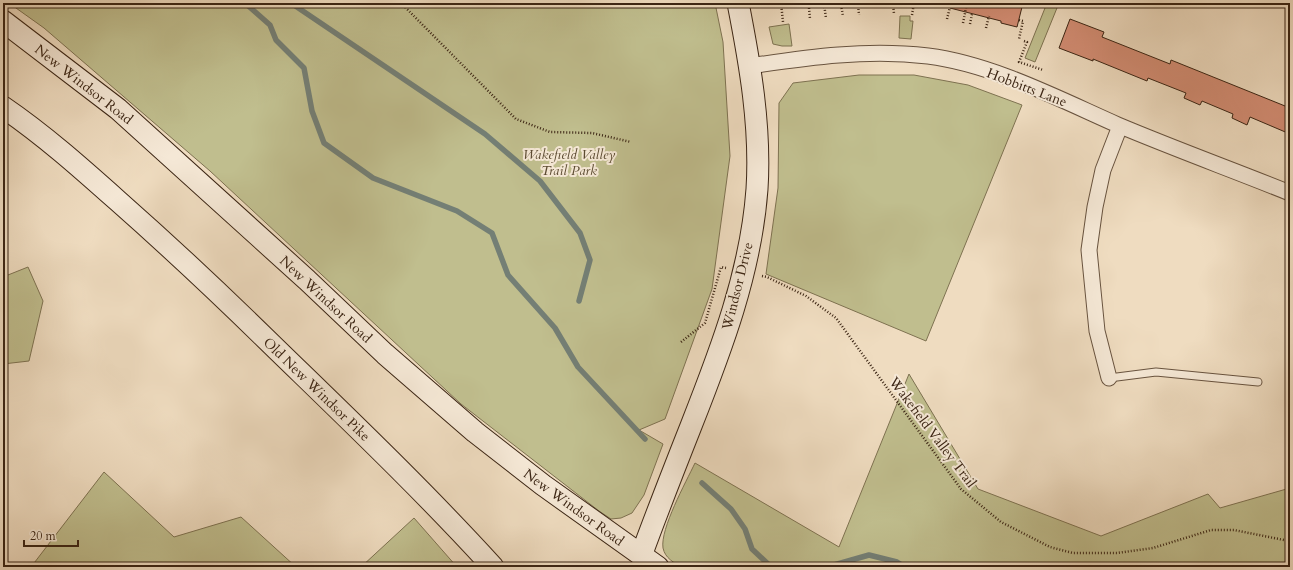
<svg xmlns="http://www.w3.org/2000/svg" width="1293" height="570" viewBox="0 0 1293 570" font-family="Cardo,serif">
	<rect width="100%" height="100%" fill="#efdcc0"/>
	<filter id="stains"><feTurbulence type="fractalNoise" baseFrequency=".005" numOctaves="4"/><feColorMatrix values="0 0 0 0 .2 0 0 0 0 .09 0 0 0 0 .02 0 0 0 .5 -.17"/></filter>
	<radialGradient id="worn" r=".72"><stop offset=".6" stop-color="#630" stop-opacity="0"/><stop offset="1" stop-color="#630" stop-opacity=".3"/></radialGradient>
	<!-- green -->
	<path fill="#c0be8e" stroke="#7e7251" d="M 9,3 L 715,3 L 723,42 L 730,156 L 712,289 L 665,419 L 639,430 L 663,444 L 644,495 L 632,513 L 621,518 L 611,519 L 599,511 L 461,404 L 210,171 L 44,28 Z
		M 1047,3 L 1059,3 L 1035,62 L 1025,58 Z
		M 900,16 L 910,16 L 910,21 L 913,21 L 911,39 L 899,38 Z
		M 789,24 L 792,46 L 782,46 L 773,44 L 769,27 Z
		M 859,75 L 914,75 L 968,85 L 1022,105 L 926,341 L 766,274 L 778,188 L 779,103 L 793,83 Z
		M 28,267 L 43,301 L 29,361 L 3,364 L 3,277 Z
		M 909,374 L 978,489 L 1101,536 L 1208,494 L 1220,508 L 1290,488 L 1290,567 L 682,567 C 674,563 665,558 663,548 C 660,529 686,482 695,463 L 839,547 Z
		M 104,472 L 174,537 L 241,517 L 296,567 L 31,567 Z
		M 414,518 L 457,567 L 361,567 Z"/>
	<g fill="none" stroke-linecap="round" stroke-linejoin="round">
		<!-- stream -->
		<path stroke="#747f75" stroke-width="5.5" d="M 245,3 L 270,25 L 276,40 L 304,68 L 312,111 L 324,143 L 373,178 L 457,211 L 492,233 L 508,275 L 555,328 L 578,367 L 645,439
			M 291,3 L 485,134 L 540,181 L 580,233 L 590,260 L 579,301
			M 702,483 L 731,509 L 745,529 L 752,549 L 768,564 L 775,567
			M 827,567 L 869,555 L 897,562 L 905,567"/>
	</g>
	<!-- building -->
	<path fill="#d38d74" stroke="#3b2514" d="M 951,3 L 1023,3 L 1017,27 L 1001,23 L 1001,21 L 950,8 Z
		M 1070,19 L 1104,32 L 1102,37 L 1170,64 L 1171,60 L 1290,108 L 1290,134 L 1250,117 L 1247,125 L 1232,118 L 1233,114 L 1202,101 L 1200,105 L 1184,98 L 1186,93 L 1148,78 L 1147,81 L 1093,59 L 1093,61 L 1059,48 Z"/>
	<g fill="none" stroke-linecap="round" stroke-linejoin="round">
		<!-- lane casing -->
		<g stroke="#68533f" stroke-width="9">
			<path id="lane" d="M 1109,378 L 1156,372 L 1258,382"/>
		</g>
		<!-- street casing -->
		<g stroke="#68533f" stroke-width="17">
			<path id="street" d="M 750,66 C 810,57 867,49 928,56 C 992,64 1059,99 1118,125 C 1175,149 1233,170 1290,193
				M 1109,378 L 1097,331 L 1089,250 L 1095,207 L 1103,170 L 1120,126"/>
		</g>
		<!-- secondary casing -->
		<g stroke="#3b2514" stroke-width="23">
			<path id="secondary" d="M 3,21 L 118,109 L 307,280 L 385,354 L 475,432 L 543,485 L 658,567
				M 3,107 C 44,135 81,168 118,201 C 169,246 218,292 266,339 C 343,414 421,488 493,567
				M 641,556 C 657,512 674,469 691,426 C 721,350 751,272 757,189 C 761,127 750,64 738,3"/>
		</g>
		<!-- path -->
		<path stroke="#3b2514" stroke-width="2.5" stroke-dasharray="1 2" stroke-linecap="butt" d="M 401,3 L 516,119 L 550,132 L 592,133 L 631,142
			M 781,3 L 783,22
			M 858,3 L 859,15
			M 893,3 L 894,14
			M 824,4 L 826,18
			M 841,5 L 843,16
			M 809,8 L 810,19
			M 912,15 L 914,3
			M 947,19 L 950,7
			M 1019,20 L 1023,21 L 1019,39
			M 963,23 L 966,8
			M 970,24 L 972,14
			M 986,28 L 989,16
			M 1024,41 L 1027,42 L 1019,62 L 1043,70
			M 762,276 L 767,277 L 806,296 L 836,318 L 961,489 L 1001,522 L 1050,547 L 1073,553 L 1117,553 L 1153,548 L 1211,530 L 1234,530 L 1284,540 L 1290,539
			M 681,342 L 705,323 L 721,267 L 726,268"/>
		<!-- lane -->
		<use href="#lane" stroke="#f5e8d6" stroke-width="7"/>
		<!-- street -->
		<use href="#street" stroke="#f5e8d6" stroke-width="15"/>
		<!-- secondary -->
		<use href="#secondary" stroke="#f5e8d6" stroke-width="21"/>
	</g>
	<g text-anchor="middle" stroke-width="4" stroke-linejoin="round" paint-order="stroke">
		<!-- street labels -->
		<g font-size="14" fill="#3b2514" stroke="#f5e8d6">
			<text transform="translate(84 84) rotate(38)" y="5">New Windsor Road</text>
			<text transform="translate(1027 87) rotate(21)" y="5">Hobbitts Lane</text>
			<text transform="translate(737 286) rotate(-76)" y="5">Windsor Drive</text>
			<text transform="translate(326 299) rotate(43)" y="5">New Windsor Road</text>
			<text transform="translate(317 389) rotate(44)" y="5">Old New Windsor Pike</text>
			<text transform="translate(933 432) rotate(53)" y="5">Wakefield Valley Trail</text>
			<text transform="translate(574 507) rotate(36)" y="5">New Windsor Road</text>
		</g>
		<!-- park labels -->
		<g font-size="14" font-style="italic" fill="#5c4b32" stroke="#f5e8d6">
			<text x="569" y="159">Wakefield Valley<tspan x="569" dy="16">Trail Park</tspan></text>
		</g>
	</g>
	<!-- margin -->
	<rect width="1293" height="570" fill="none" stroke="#efdcc0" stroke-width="16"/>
	<rect x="4" y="4" width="1285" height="562" fill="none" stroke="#3b2514" stroke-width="2"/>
	<rect x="8" y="8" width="1277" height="554" fill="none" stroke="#3b2514"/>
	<!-- scale -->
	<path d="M24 540v6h54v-6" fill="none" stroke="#3b2514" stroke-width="2"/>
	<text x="30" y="540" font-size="12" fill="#3b2514" stroke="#f5e8d6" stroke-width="3" paint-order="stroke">20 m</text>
	<rect width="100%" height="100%" filter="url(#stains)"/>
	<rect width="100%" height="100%" fill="url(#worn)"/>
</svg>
